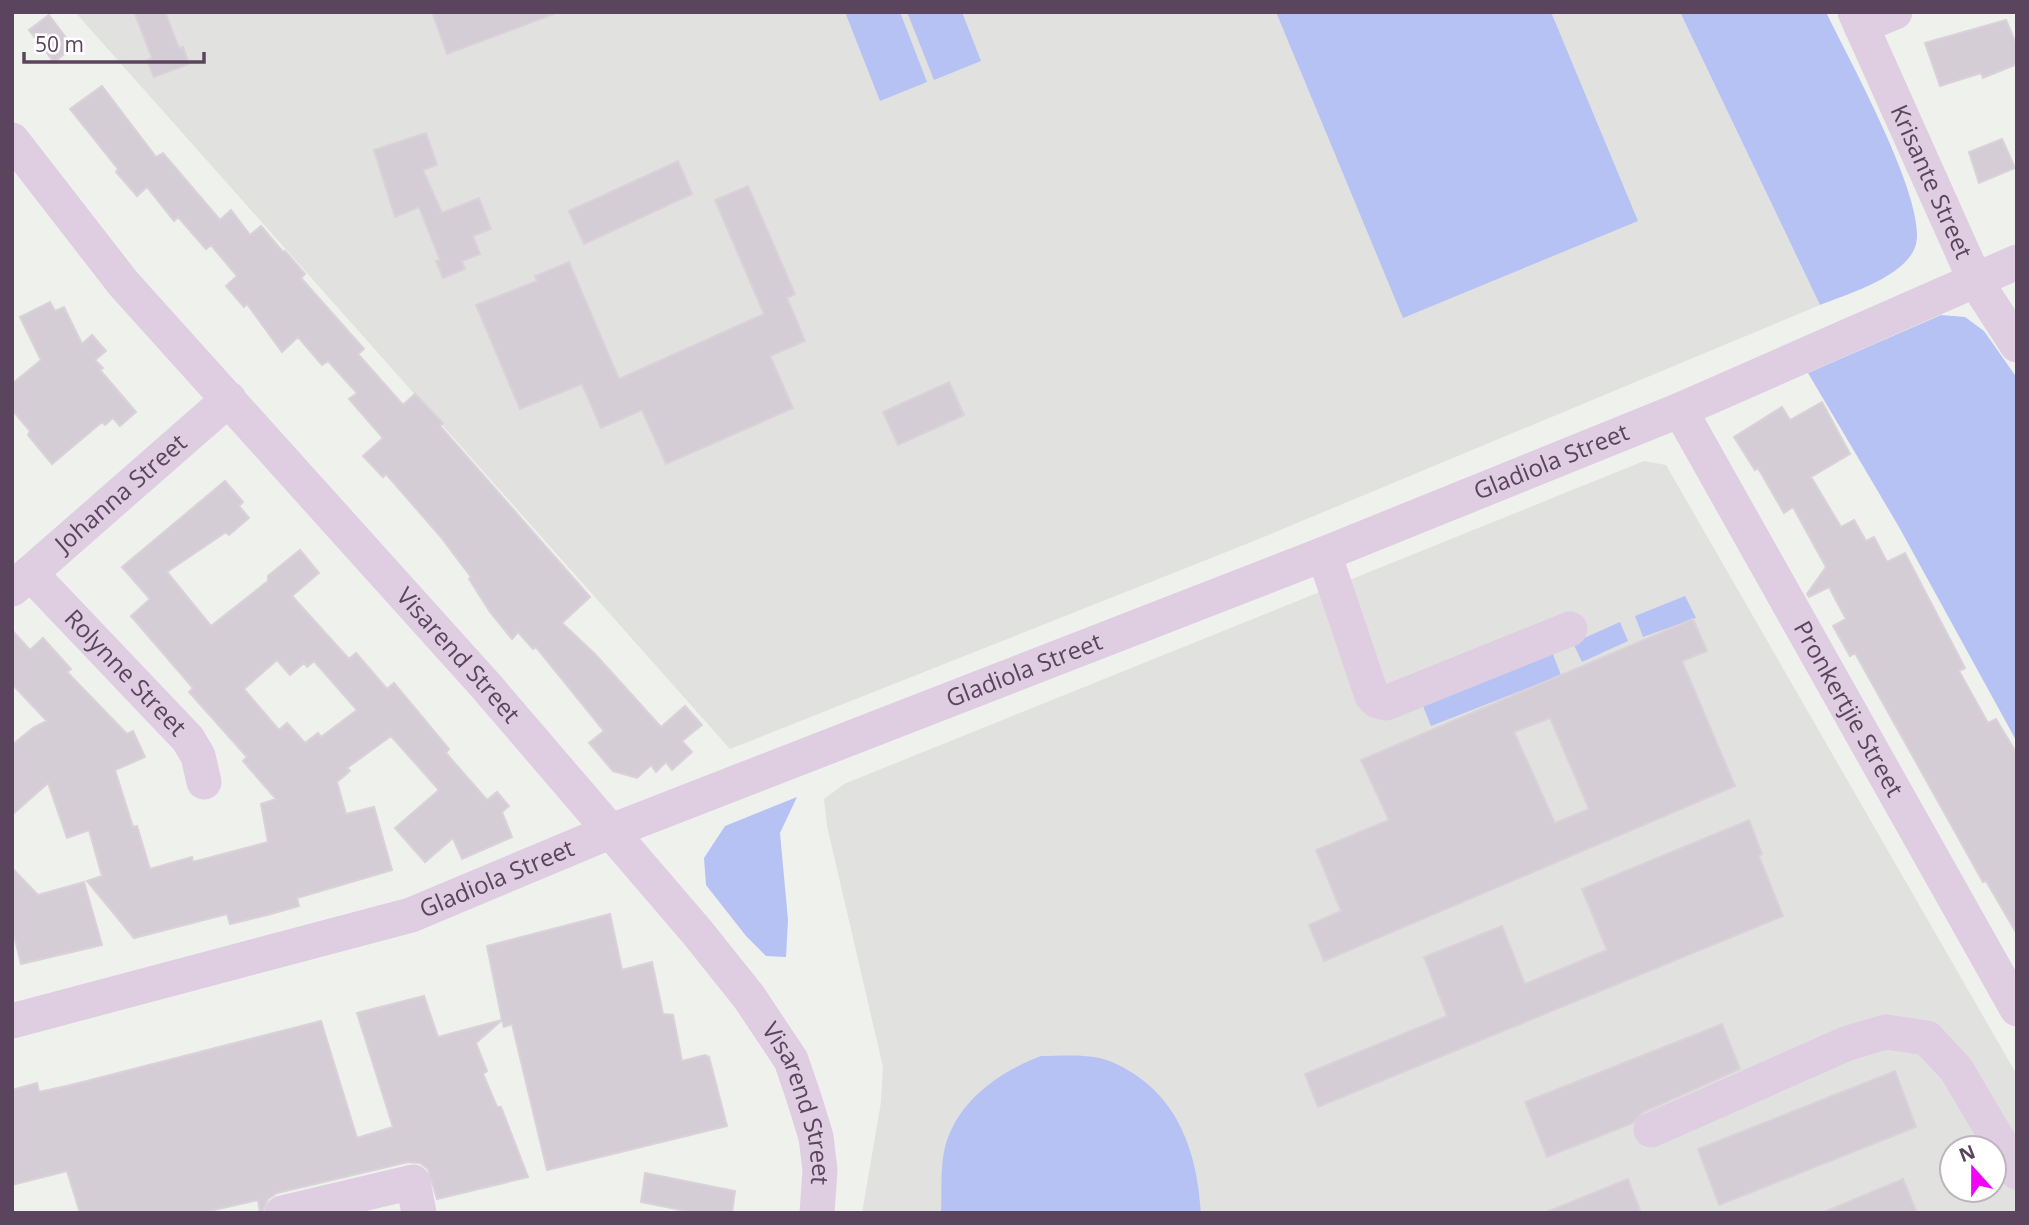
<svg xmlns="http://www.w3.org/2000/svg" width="2029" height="1225" viewBox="0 0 2029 1225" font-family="'Open Sans',sans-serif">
	<rect width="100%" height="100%" fill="#eff1ed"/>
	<!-- education -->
	<path fill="#e1e2df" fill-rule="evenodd" d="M 75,12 L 1680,12 L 1820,305 L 1254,541 L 730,749 Z
		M 1644,461 L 1666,465 L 2017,1075 L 2017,1213 L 862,1213 L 881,1102 L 883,1067 L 827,826 L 824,799 L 844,784 ZM 1952,1148 L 1994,1148 L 1994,1190 L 1952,1190 Z"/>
	<!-- green -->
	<path fill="#b6c2f4" d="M 845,12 L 900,12 L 927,82 L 880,101 Z
		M 907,12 L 962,12 L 981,61 L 934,80 Z
		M 1276,12 L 1551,12 L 1638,221 L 1403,318 Z
		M 1680,12 L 1826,12 C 1848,58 1927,200 1916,244 C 1908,276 1848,294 1820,305 Z
		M 1941,315 L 1965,317 L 1984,331 L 2017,378 L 2017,742 L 1899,527 L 1808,373 Z
		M 1685,596 L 1696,618 L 1643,637 L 1635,616 Z
		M 1620,622 L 1628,641 L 1582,662 L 1573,643 Z
		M 1552,652 L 1561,675 L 1431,726 L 1423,706 Z
		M 797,797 L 780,833 L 788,920 L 786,957 L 766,956 L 746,936 L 706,885 L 704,858 L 725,826 Z
		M 1041,1056 C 1063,1056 1092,1053 1112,1062 C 1176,1090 1197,1148 1201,1213 L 941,1213 C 942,1192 940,1167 945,1147 C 957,1101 999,1072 1041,1056 Z"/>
	<!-- building -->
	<path fill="#d5cdd6" stroke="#dad1d9" stroke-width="2" fill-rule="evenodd" d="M 134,12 L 165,12 L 179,48 L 183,47 L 189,64 L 154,77 L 147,60 L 152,58 Z
		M 432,12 L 553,12 L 554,14 L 447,54 Z
		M 49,15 L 73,47 L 54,62 L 29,30 Z
		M 2006,20 L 2017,46 L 2017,64 L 1983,78 L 1981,73 L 1940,86 L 1925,43 Z
		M 102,86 L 156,157 L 163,153 L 220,220 L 231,210 L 250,235 L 261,226 L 283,252 L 285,251 L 305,274 L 301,278 L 364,349 L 358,354 L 403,405 L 415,394 L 443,423 L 440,426 L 590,597 L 562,623 L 595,654 L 661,727 L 685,706 L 702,725 L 682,741 L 692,752 L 672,770 L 666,762 L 656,772 L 651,765 L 637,778 L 613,771 L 589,743 L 604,731 L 536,647 L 533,649 L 518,632 L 512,639 L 490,612 L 469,579 L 471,577 L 440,536 L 386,474 L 383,477 L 363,456 L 383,438 L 349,399 L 357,393 L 328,361 L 322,365 L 298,337 L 282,352 L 247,304 L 244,307 L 226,286 L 237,276 L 211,245 L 206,249 L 178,217 L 174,221 L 147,187 L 137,196 L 116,172 L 118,169 L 70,109 Z
		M 426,133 L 437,165 L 423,170 L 442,213 L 479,198 L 491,229 L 473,236 L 480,254 L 462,261 L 465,269 L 443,278 L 436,261 L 440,260 L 419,207 L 395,217 L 374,150 Z
		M 2002,139 L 2015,168 L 1979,183 L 1969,152 Z
		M 678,161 L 692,194 L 584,244 L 569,211 Z
		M 748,186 L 795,294 L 787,298 L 805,341 L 770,356 L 793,408 L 666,464 L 642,410 L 601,428 L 582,384 L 520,409 L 476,305 L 537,281 L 535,276 L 569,262 L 619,379 L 764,314 L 715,200 Z
		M 50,302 L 55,311 L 64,307 L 82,344 L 92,335 L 106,351 L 95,360 L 103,368 L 100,370 L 136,412 L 120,426 L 113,418 L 105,425 L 102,422 L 52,464 L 28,435 L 30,431 L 12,410 L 12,384 L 41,360 L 20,317 Z
		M 949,382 L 964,415 L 898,445 L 883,412 Z
		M 1822,402 L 1850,454 L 1811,477 L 1841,527 L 1854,520 L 1866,541 L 1874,537 L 1887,562 L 1905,553 L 1965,668 L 1959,671 L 1988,723 L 1996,719 L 2017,754 L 2017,934 L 1986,881 L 1983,882 L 1855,653 L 1850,656 L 1833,626 L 1846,619 L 1829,587 L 1809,597 L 1807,594 L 1826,567 L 1793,507 L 1784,513 L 1758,468 L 1755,470 L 1734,437 L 1782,407 L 1790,420 Z
		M 225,481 L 243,502 L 239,506 L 249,518 L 229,535 L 226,532 L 167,572 L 211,626 L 268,581 L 268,576 L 300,550 L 319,573 L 292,596 L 349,659 L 356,653 L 387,689 L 394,683 L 449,749 L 446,753 L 487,800 L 497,792 L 509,806 L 502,812 L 512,837 L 462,859 L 453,838 L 425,862 L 395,828 L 439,790 L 391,736 L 347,768 L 350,771 L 337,782 L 346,814 L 374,807 L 392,870 L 297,898 L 299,906 L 271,914 L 230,924 L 227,914 L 134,938 L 87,881 L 102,876 L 89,830 L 67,838 L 48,783 L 12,815 L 12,745 L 34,727 L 47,721 L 12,684 L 12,630 L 30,650 L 43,638 L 71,669 L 67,672 L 127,734 L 133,731 L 145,757 L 115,770 L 133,827 L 137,826 L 150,869 L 192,857 L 193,862 L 268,842 L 261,804 L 276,799 L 243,761 L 247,757 L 189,692 L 193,688 L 131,616 L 150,599 L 122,567 ZM 277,660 L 290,675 L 304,663 L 307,667 L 314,661 L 357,710 L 321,737 L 318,733 L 305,743 L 287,723 L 279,730 L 244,689 Z
		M 1693,619 L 1707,651 L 1682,661 L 1735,786 L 1324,961 L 1309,925 L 1341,911 L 1316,850 L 1389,820 L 1361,760 ZM 1550,718 L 1589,809 L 1555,823 L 1514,732 Z
		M 1749,820 L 1762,854 L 1759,856 L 1783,916 L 1318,1107 L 1305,1074 L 1447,1016 L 1424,957 L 1502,926 L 1525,984 L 1607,950 L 1582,889 Z
		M 12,868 L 38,895 L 84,882 L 102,945 L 21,964 L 12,927 Z
		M 610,914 L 622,970 L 652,962 L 663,1014 L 673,1015 L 682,1061 L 705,1055 L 709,1057 L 727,1126 L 547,1170 L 512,1024 L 504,1027 L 502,1020 L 476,1043 L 487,1071 L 483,1074 L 497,1107 L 501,1107 L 528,1177 L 437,1199 L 428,1169 L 420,1163 L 408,1162 L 277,1193 L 268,1199 L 262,1213 L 260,1213 L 258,1200 L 201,1213 L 80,1213 L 67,1171 L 12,1185 L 12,1090 L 37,1083 L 39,1092 L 71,1085 L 321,1021 L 357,1138 L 393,1127 L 357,1013 L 424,996 L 438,1037 L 502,1020 L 487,946 Z
		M 1722,1024 L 1740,1069 L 1643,1112 L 1633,1123 L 1547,1157 L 1525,1102 Z
		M 1895,1071 L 1916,1127 L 1719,1205 L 1698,1149 Z
		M 645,1173 L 735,1191 L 732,1213 L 696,1213 L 641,1202 Z
		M 1628,1179 L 1641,1213 L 1547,1213 L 1546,1212 Z
		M 1903,1179 L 1917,1213 L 1824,1213 L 1824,1212 Z"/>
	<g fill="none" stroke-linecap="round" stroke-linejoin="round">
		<!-- minor -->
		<g stroke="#dfcde2" stroke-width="35">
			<path id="s1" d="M 1855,12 L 1975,280 L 2017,345"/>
			<path d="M 1861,26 L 1895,12"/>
			<path id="s2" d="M 12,140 L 123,283 L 486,686 L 697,932 L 749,997 L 791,1060 L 804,1098 L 816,1137 L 820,1170 L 817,1213"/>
			<path id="s3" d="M 1680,410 L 2017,1009"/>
			<path d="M 1324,554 L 1372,696 L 1377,701 L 1386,703 L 1570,629"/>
			<path id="s4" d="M 30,573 L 188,739 L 198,756 L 204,782"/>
			<path id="s5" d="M 12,589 L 229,399"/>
			<path id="s6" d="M 12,1021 L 411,915 L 609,832 L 1324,554 L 1680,410 L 2017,262"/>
			<path d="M 1651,1130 L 1848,1043 L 1886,1032 L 1927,1038 L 1956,1069 L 2017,1172"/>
			<path d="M 282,1213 L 413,1182 L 419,1213"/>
		</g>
	</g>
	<g text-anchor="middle" stroke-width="5" stroke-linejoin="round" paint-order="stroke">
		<!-- street labels -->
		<g font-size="24" fill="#5b445d" stroke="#fff">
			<text dy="8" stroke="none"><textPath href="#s1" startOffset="186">Krisante Street</textPath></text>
			<text dy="8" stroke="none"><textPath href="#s6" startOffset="1640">Gladiola Street</textPath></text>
			<text dy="8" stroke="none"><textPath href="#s5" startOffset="145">Johanna Street</textPath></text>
			<text dy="8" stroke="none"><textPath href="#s2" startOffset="682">Visarend Street</textPath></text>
			<text dy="8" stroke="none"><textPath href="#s6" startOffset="1073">Gladiola Street</textPath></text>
			<text dy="8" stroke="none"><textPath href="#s4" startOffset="138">Rolynne Street</textPath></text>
			<text dy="8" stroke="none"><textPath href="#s3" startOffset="343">Pronkertjie Street</textPath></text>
			<text dy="8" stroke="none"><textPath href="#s6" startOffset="506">Gladiola Street</textPath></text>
			<text dy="8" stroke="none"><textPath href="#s2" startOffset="1250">Visarend Street</textPath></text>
		</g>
	</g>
	<!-- border -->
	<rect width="2029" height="1225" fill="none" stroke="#5b445d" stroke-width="28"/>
	<!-- north arrow -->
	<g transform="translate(1973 1169) rotate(339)"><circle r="33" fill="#ffffff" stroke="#bdb4be" stroke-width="2"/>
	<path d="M0-5L12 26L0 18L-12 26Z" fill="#f103f5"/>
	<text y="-10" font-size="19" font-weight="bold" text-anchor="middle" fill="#5b445d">N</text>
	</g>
	<!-- scale -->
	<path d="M24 52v10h180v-10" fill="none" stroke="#5b445d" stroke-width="3.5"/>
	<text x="35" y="52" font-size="21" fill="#5b445d" stroke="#ffffff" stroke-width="5" paint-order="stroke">50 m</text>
</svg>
